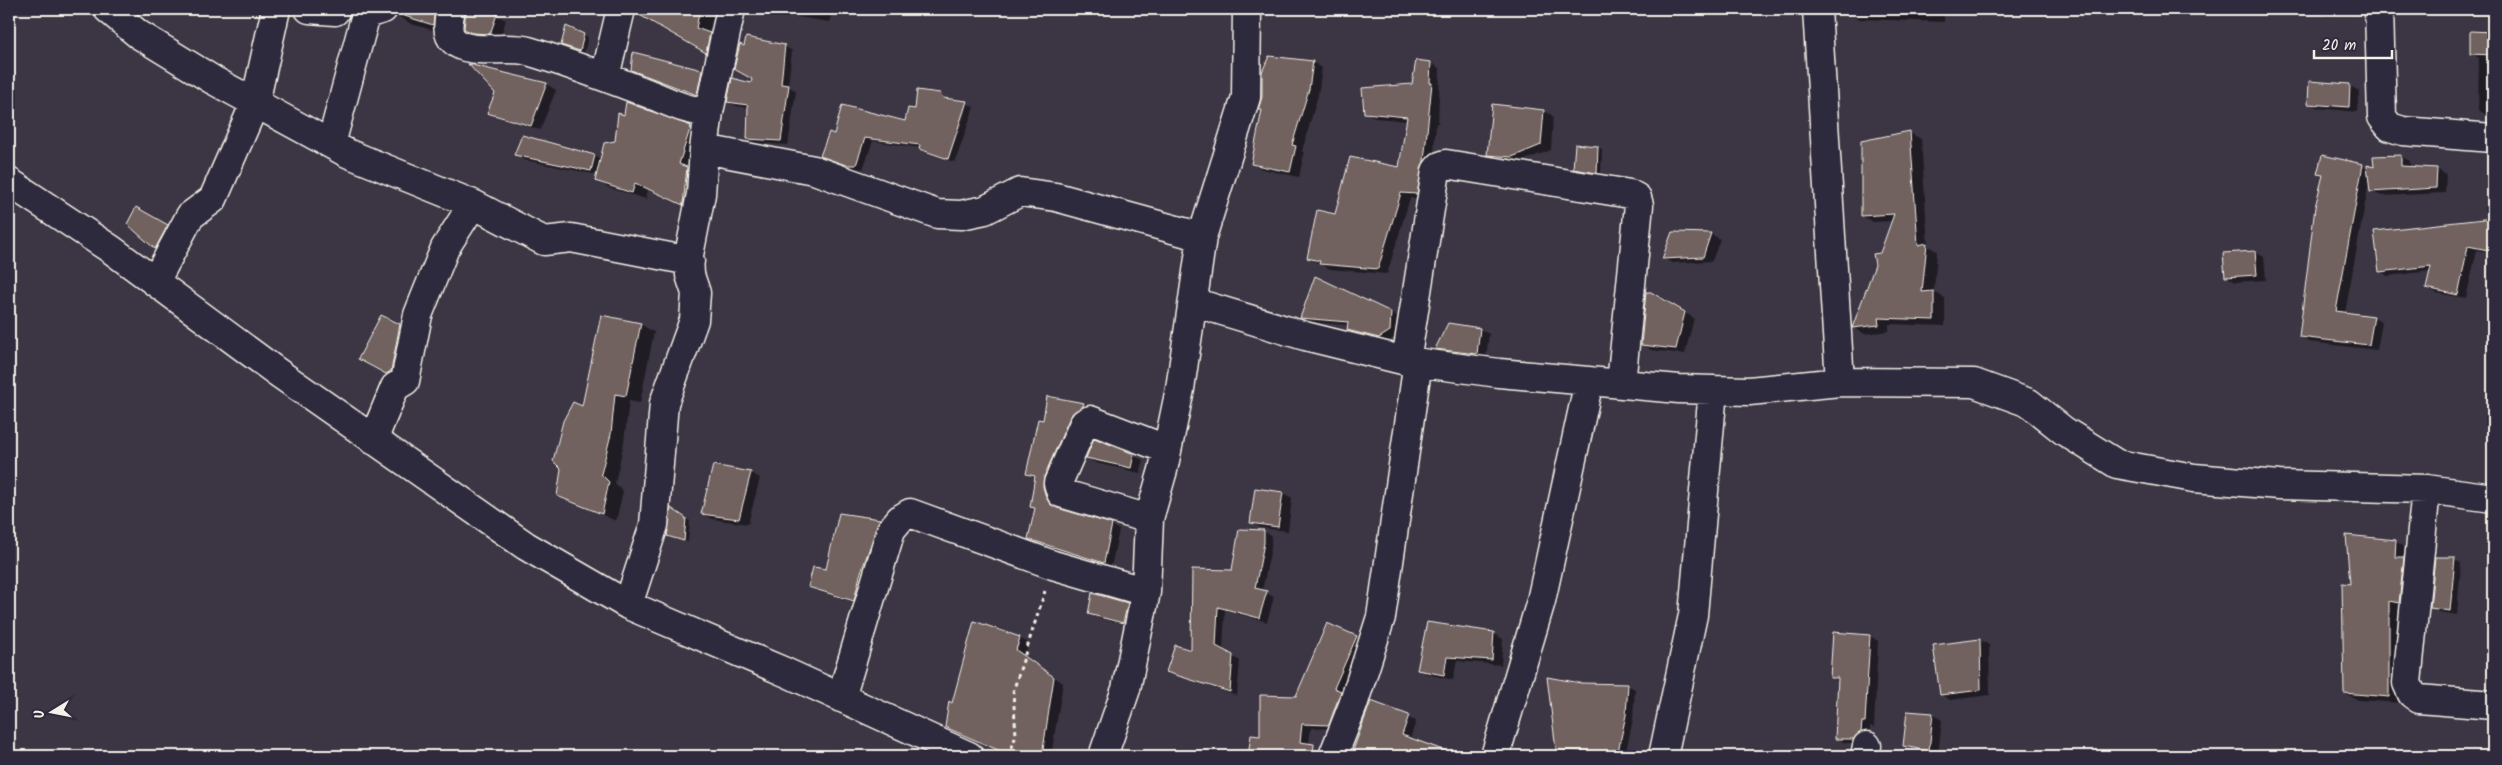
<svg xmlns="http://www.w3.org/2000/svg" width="2502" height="765" viewBox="0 0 2502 765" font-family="Kalam,sans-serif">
	<rect width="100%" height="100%" fill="#3c3544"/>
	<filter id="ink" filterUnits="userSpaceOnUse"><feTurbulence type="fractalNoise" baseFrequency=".02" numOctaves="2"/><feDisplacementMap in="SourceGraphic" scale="10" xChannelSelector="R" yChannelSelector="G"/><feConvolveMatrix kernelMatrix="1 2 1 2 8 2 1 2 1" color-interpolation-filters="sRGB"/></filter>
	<g filter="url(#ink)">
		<!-- shadow -->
		<path fill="#0007" d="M 399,9 L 452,9 L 447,34 L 411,24 L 398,16 Z
			M 467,9 L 481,9 L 506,20 L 500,38 L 483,37 L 466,28 Z
			M 533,9 L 569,9 L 568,17 Z
			M 638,9 L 714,10 L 709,34 L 722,42 L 719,59 L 637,13 Z
			M 775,9 L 832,9 L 830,22 L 784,15 Z
			M 1845,9 L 1944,9 L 1944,22 L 1859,19 Z
			M 2317,9 L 2359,9 L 2359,15 L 2326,16 Z
			M 566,28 L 588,37 L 584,53 L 563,44 Z
			M 2472,32 L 2493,33 L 2493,114 L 2485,114 L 2478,110 L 2479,58 L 2471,53 Z
			M 784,46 L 792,51 L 788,86 L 796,91 L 788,145 L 756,143 L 748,139 L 749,108 L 736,106 L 728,102 L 751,85 L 754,79 L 745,47 Z
			M 1313,62 L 1322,68 L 1318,95 L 1302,151 L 1304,153 L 1299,177 L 1262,169 L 1253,164 L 1263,111 L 1260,109 Z
			M 1417,62 L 1431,63 L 1440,69 L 1438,123 L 1436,123 L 1433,167 L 1426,198 L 1410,198 L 1387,274 L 1330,269 L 1308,258 L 1336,215 L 1401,169 L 1408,121 L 1375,118 L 1366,112 L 1413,85 Z
			M 632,69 L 701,71 L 714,79 L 710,101 L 645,77 Z
			M 546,84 L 556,90 L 540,130 L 498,117 L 489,112 L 497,93 Z
			M 2350,86 L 2359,91 L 2358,112 L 2318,108 L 2309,103 Z
			M 940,95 L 948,100 L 967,103 L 974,107 L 955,162 L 948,160 L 968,104 L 965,104 L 946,159 L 928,153 L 921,148 L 873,141 L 863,169 L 855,168 L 822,155 L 835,136 L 906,123 L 916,111 Z
			M 1493,106 L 1544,111 L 1553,116 L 1551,150 L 1522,161 L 1498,159 L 1489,154 Z
			M 691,127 L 703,134 L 696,211 L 648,190 L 646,199 L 609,188 L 597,181 L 598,175 L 524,160 L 515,154 L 595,156 L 601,160 Z
			M 1910,133 L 1921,139 L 1928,246 L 1937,251 L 1934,292 L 1945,298 L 1945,326 L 1889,324 L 1889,331 L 1865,334 L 1854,328 L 1893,221 L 1873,222 L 1862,216 L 1862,142 Z
			M 1597,147 L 1602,149 L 1601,174 L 1575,168 Z
			M 2322,156 L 2369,169 L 2375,168 L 2400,156 L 2410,161 L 2410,168 L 2437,169 L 2446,175 L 2445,193 L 2381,196 L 2371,191 L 2369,182 L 2345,313 L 2374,317 L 2382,322 L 2377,350 L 2309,342 L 2300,337 L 2324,176 L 2318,173 Z
			M 137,208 L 176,231 L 165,253 L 156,248 Z
			M 2493,219 L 2493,253 L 2477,250 L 2466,298 L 2436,293 L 2428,288 L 2431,271 L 2388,276 L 2380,271 L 2376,232 Z
			M 1711,234 L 1720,239 L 1712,261 L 1672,263 L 1663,258 Z
			M 2255,252 L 2264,257 L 2266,280 L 2236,282 L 2226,277 Z
			M 1650,293 L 1694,318 L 1685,354 L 1651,350 L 1642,344 Z
			M 1391,313 L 1399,318 L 1398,335 L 1388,342 L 1357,335 L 1349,330 L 1349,325 L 1310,322 L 1302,318 Z
			M 640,324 L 654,332 L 640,403 L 629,401 L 624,442 L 615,483 L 623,491 L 616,521 L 558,495 L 583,407 Z
			M 400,326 L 409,331 L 397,379 L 369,364 Z
			M 1480,329 L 1489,334 L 1486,359 L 1446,354 L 1436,348 Z
			M 1083,404 L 1091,408 L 1054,504 L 1061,511 L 1112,526 L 1119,530 L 1111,567 L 1029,539 L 1036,509 L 1031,507 L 1036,478 L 1027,473 L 1044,421 Z
			M 1095,440 L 1143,460 L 1140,473 L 1096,463 L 1087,458 Z
			M 714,466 L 751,473 L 760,478 L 748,524 L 712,519 L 702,514 Z
			M 1256,489 L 1283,493 L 1292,498 L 1288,531 L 1261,528 L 1252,522 Z
			M 672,510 L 690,521 L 688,542 L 668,536 Z
			M 879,520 L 889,525 L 863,605 L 819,591 L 809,586 Z
			M 1240,531 L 1264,531 L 1271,536 L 1271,548 L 1262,591 L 1274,597 L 1267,622 L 1225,610 L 1223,651 L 1240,661 L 1237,696 L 1168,672 L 1192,651 L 1233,571 Z
			M 2395,541 L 2408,549 L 2402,608 L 2402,703 L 2358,700 L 2345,693 L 2352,585 Z
			M 2454,559 L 2461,563 L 2457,615 L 2439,612 L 2431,607 Z
			M 1127,604 L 1137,610 L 1133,627 L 1099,618 L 1089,613 Z
			M 1494,634 L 1503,639 L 1501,665 L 1457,661 L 1453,680 L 1427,674 L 1418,669 Z
			M 1870,636 L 1878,641 L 1874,727 L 1870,726 L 1870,737 L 1863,743 L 1845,743 L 1836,738 L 1839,682 L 1831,677 Z
			M 1356,637 L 1365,642 L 1337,729 L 1311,728 L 1307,756 L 1249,756 L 1252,736 L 1261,737 Z
			M 1021,639 L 1029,643 L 1025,656 L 1063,683 L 1051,756 L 1012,756 L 956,731 L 953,705 L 1012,655 L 1015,656 Z
			M 1980,640 L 1989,645 L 1990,695 L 1950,700 L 1941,694 Z
			M 1581,684 L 1627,685 L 1635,689 L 1633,719 L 1625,756 L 1590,756 L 1565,754 L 1558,749 Z
			M 1371,703 L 1416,721 L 1410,739 L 1458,756 L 1353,756 Z
			M 1933,714 L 1942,720 L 1938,755 L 1914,751 L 1904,746 Z"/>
		<!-- building -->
		<path fill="#71625f" stroke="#f4f1e8" d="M 398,9 L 435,9 L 433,25 L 398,14 Z
			M 466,9 L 499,9 L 490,34 L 473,33 L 464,29 Z
			M 636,9 L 700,9 L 696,28 L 710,33 L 706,53 L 636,13 Z
			M 566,26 L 584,34 L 580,51 L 561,45 Z
			M 2470,31 L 2493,32 L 2493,55 L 2470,54 Z
			M 746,37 L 785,45 L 781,84 L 789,85 L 781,141 L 747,139 L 748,105 L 727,102 L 732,78 L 751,83 L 752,79 L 734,69 L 740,44 L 744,46 Z
			M 633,52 L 702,70 L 697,95 L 631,70 Z
			M 1269,56 L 1313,61 L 1309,89 L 1292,145 L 1296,146 L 1290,172 L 1251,164 L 1262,110 L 1258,110 L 1262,97 L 1262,72 Z
			M 1416,60 L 1431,62 L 1430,83 L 1432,83 L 1424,161 L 1417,194 L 1401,193 L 1378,269 L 1319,264 L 1320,261 L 1307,258 L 1317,210 L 1335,214 L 1350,157 L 1399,167 L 1407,117 L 1364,113 L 1362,88 L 1412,84 Z
			M 468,64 L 547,83 L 531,126 L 487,113 L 495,93 Z
			M 2309,81 L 2350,84 L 2349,107 L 2308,104 Z
			M 917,90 L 940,93 L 943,98 L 967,101 L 948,159 L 919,149 L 920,145 L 865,138 L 856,165 L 846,165 L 820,156 L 829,132 L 834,134 L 842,105 L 905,121 L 908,108 L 915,109 Z
			M 626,102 L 691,126 L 679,164 L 687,167 L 683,205 L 635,183 L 632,193 L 595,181 L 604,143 L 615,141 L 618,113 L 624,115 Z
			M 1492,104 L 1544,110 L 1541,145 L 1512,157 L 1487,155 Z
			M 1910,131 L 1918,245 L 1927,243 L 1922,292 L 1934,291 L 1934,320 L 1878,318 L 1879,325 L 1852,328 L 1875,265 L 1873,254 L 1880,253 L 1894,214 L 1861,216 L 1861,141 Z
			M 522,135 L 595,155 L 591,171 L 514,155 Z
			M 1575,144 L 1598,146 L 1597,173 L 1573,169 Z
			M 2322,155 L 2363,164 L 2336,311 L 2374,316 L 2369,345 L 2299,337 L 2315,207 L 2323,175 L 2317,174 Z
			M 2401,155 L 2401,166 L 2437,168 L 2436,188 L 2370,192 L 2367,165 L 2374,167 L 2373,156 Z
			M 136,207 L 168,225 L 155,249 L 127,224 Z
			M 2493,218 L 2493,251 L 2468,246 L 2458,295 L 2426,288 L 2431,266 L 2379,272 L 2374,231 Z
			M 1672,232 L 1711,233 L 1703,257 L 1662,259 Z
			M 2255,251 L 2257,275 L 2225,277 L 2223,253 Z
			M 1315,276 L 1391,312 L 1390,331 L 1379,338 L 1347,330 L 1348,322 L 1300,318 Z
			M 1646,292 L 1651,292 L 1685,312 L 1676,349 L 1641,345 Z
			M 381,315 L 400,324 L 391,371 L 386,374 L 358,359 Z
			M 601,315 L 641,323 L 626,396 L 615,394 L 611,434 L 601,474 L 609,482 L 602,514 L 557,496 L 561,469 L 553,461 L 563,421 L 573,402 L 582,406 Z
			M 1448,323 L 1480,328 L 1477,354 L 1435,349 Z
			M 1047,396 L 1084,403 L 1083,406 L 1070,417 L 1044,477 L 1043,487 L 1046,497 L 1050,504 L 1057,508 L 1112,524 L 1104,563 L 1028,539 L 1035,508 L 1030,507 L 1035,476 L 1026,474 L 1038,419 L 1043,420 Z
			M 1094,438 L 1134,454 L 1131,468 L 1086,458 Z
			M 713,465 L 751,472 L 739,519 L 701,514 Z
			M 1255,488 L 1283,492 L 1278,527 L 1250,523 Z
			M 671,508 L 686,518 L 684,541 L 667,536 Z
			M 839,513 L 880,519 L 860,575 L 854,601 L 808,587 L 813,567 L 826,569 Z
			M 1239,529 L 1264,530 L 1264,543 L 1255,588 L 1267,591 L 1259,618 L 1218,607 L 1216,646 L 1233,655 L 1230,692 L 1166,672 L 1175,645 L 1191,650 L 1192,569 L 1232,570 Z
			M 2346,535 L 2396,540 L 2395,557 L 2404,557 L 2399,603 L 2389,601 L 2389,697 L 2344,693 L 2342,583 L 2350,584 Z
			M 2435,557 L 2455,557 L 2450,611 L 2430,608 Z
			M 1092,593 L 1128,603 L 1123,623 L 1088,614 Z
			M 974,621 L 1020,637 L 1016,650 L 1054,677 L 1042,756 L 1012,756 L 945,727 L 949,701 L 952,703 Z
			M 1427,622 L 1494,632 L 1492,660 L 1447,657 L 1444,675 L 1417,670 Z
			M 1327,623 L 1357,636 L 1334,688 L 1341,691 L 1329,725 L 1302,724 L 1300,742 L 1314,744 L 1313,756 L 1248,756 L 1251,735 L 1260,736 L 1260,695 L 1296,696 Z
			M 1833,632 L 1870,635 L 1865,722 L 1862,722 L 1861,732 L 1854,739 L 1835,739 L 1838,678 L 1830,678 Z
			M 1980,639 L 1981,690 L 1940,695 L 1933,645 Z
			M 1547,677 L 1581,683 L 1628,684 L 1626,715 L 1617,756 L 1589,756 L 1589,751 L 1556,750 Z
			M 1371,701 L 1409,715 L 1402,735 L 1454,754 L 1454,756 L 1351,756 Z
			M 1907,711 L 1933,713 L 1929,751 L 1903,746 Z"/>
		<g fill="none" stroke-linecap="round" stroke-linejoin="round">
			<!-- minor casing -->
			<g stroke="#f4f1e8" stroke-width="31">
				<path id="minor" d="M 108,9 L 138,34 L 213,80 L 347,153 L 473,204
					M 309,9 L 335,11 L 335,9
					M 451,9 C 449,19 445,33 454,41 C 470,56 507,45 528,51 C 569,63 608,78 647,93 C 668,101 687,112 709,112 L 704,149 L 701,194 L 689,255 L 690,275 L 696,293 L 694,320 L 664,403 L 654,525 L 628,605
					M 1817,9 L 1840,382
					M 2379,9 L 2382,117 L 2390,127 L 2403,131 L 2493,138
					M 605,77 L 621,9
					M 709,112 L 731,9
					M 331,144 L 366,14 L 383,9
					M 704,149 L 814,170 L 937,214 L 961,215 L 985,210 L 1020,192 L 1056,197 L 1202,237
					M 9,182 L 112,250 L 277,372 L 526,546 L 628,605 L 785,672 L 969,756
					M 155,282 L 190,216 L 213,199 L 255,103 L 276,9
					M 1193,302 L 1305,336 L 1406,361 L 1499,373 L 1679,389 L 1713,390 L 1749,391 L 1840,382 L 1974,383 L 2029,403 L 2064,431 L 2117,464 L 2194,478 L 2279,485 L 2426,489 L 2493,498
					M 1406,361 L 1436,171 L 1440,166 L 1446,164 L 1630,194 L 1637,198 L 1639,205 L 1621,384
					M 373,440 L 395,387 L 405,381 L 418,315 L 445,248 L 473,204 L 544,241 L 571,238 L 690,261
					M 2426,489 L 2407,683 L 2412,694 L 2419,699 L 2493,705
					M 1149,519 L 1061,493 L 1058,483 L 1084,423 L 1090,420 L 1166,449
					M 841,698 L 891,530 L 900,519 L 910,513 L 1053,565 L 1146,592
					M 1103,756 L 1126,689 L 1146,592 L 1149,519 L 1163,470 L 1180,389 L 1202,237 L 1246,97 L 1247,9
					M 1333,756 L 1353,705 L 1381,617 L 1418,362
					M 1495,756 L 1541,601 L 1589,381
					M 1663,756 L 1693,615 L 1713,390
					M 1865,756 L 1867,746"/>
			</g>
			<!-- path -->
			<path stroke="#f4f1e8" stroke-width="3" stroke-dasharray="4 4" stroke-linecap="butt" d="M 1009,756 L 1016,735 L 1013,692 L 1045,591"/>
			<!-- minor -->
			<use href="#minor" stroke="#2f2a3d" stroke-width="28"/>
		</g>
	</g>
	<!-- margin -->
	<rect width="2502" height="765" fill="none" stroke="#2f2a3d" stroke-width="30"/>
	<rect x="15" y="15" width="2472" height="735" fill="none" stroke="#f4f1e8" stroke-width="2" filter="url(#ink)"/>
	<!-- north arrow -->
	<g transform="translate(52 712) rotate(260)" stroke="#2f2a3d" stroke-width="4" paint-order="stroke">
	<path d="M0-4L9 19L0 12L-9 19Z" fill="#f4f1e8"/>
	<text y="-8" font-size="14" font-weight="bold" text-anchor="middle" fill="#f4f1e8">U</text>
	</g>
	<!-- scale -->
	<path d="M2314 50v8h78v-8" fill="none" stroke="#f4f1e8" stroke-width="2.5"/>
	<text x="2322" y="50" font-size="15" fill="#f4f1e8" stroke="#2f2a3d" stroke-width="4" paint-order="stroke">20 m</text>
</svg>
